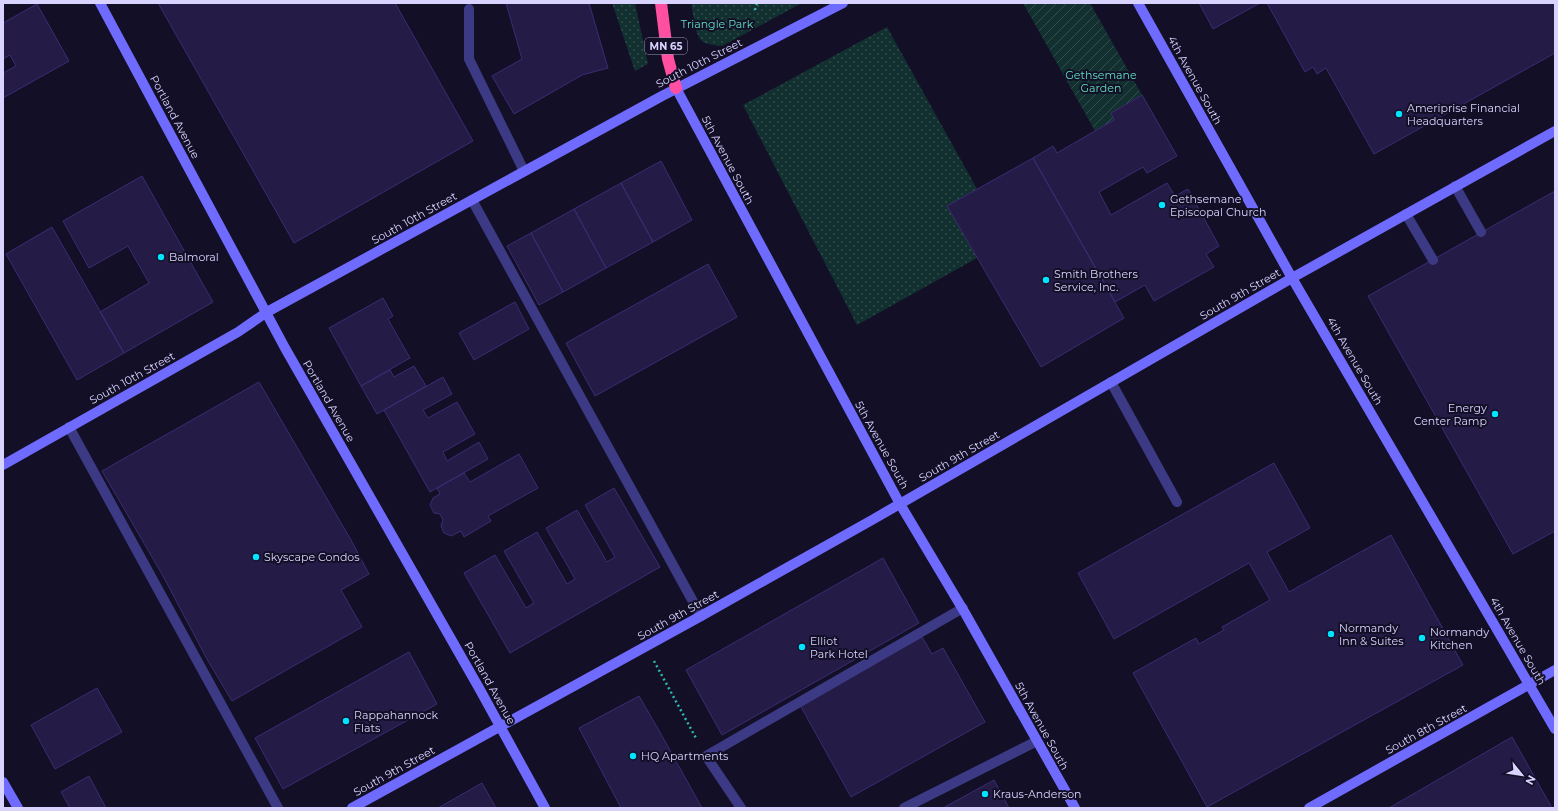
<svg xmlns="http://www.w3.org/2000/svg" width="1558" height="811" viewBox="0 0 1558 811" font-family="Montserrat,sans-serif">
	<defs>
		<pattern id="grass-dots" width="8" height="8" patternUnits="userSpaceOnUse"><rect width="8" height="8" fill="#12302f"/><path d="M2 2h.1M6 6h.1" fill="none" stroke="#344d4e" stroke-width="1.8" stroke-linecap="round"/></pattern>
		<pattern id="garden-furrows" width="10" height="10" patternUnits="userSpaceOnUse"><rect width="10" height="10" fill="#12302f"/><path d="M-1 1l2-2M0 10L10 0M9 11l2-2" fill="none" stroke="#344d4e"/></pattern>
	</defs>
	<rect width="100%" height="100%" fill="#130f26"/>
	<!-- grass -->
	<path fill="url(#grass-dots)" d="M 612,3 L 635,3 L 648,64 L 635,71 Z
		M 691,3 L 802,3 L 722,46 C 715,45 705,45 701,40 C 695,34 693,12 691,3 Z
		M 887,27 L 977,189 L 948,206 L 977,258 L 857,325 L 743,105 Z"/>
	<!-- garden -->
	<path fill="url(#garden-furrows)" d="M 1023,3 L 1090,3 L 1142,95 L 1111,113 L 1114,120 L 1095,131 Z"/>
	<!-- building -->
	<path fill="#241b47" stroke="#3b2d73" d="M 158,3 L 395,3 L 473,141 L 294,243 Z
		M 506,3 L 589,3 L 608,68 L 582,75 L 514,114 L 492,76 L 522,59 Z
		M 1199,3 L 1260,3 L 1213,29 Z
		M 1267,3 L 1555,3 L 1555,53 L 1374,154 L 1326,68 L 1317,74 L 1313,67 L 1305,72 Z
		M 37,4 L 69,61 L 3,98 L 3,73 L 16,66 L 10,55 L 3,59 L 3,23 Z
		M 1142,95 L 1177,156 L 1147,173 L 1143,167 L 1099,192 L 1111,215 L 1167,183 L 1175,196 L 1188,189 L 1219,246 L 1206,254 L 1214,267 L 1154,301 L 1145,285 L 1115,302 L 1033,158 L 1053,146 L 1057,153 L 1114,120 L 1111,113 Z
		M 1033,158 L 1124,318 L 1041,367 L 947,206 Z
		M 661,161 L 692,220 L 653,242 L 621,183 Z
		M 142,176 L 213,302 L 124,353 L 100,312 L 149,283 L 128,246 L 89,268 L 63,221 Z
		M 621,183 L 653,242 L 606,268 L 574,209 Z
		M 1555,191 L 1555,531 L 1513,554 L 1368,296 Z
		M 574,209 L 606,268 L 563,292 L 531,233 Z
		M 52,227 L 124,353 L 77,380 L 6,254 Z
		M 531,233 L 563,292 L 539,305 L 507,246 Z
		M 708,264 L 737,317 L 595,396 L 566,343 Z
		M 383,298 L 393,316 L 388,319 L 410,358 L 361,386 L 329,328 Z
		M 515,302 L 529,329 L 474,360 L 459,333 Z
		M 414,366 L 426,386 L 377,414 L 361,386 L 390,370 L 394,377 Z
		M 443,377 L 452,394 L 423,410 L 428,418 L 457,402 L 475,434 L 443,452 L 447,461 L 479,442 L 488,459 L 430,492 L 384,410 Z
		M 259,382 L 351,540 L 369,574 L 341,590 L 362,627 L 232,701 L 208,661 L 163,576 L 102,471 Z
		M 519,454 L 538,488 L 488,516 L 491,521 L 464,537 L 461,531 L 451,536 L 444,533 L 441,526 L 443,520 L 440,514 L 434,513 L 430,505 L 433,498 L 440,494 L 437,488 L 464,473 L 470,482 Z
		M 1274,463 L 1310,528 L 1267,552 L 1289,592 L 1391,535 L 1463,665 L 1207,807 L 1133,673 L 1196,638 L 1199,644 L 1224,630 L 1222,627 L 1270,600 L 1249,563 L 1114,639 L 1078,573 Z
		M 614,488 L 660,567 L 510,653 L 464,573 L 495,555 L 526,608 L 534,603 L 504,551 L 537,532 L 567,584 L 575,579 L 546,528 L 577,510 L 607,562 L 615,557 L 585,505 Z
		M 883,558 L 919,623 L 722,735 L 686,670 Z
		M 922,637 L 932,654 L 943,648 L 985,722 L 851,797 L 800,705 Z
		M 409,652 L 437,704 L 283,789 L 255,738 Z
		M 97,688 L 122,732 L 55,769 L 31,725 Z
		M 639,696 L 661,734 L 702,808 L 621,808 L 579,728 Z
		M 1512,737 L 1552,808 L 1389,808 Z
		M 89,776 L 106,808 L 70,808 L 61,792 Z
		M 994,780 L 1009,808 L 943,808 Z
		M 482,783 L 496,808 L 438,808 Z"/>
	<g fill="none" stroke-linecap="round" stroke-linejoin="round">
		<!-- path -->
		<path stroke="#2fb8b0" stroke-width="2.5" stroke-dasharray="2 3" stroke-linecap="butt" d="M 755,10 L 757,3
			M 654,661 L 697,740"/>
		<!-- lane -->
		<path stroke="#3d3a85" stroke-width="10" d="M 469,9 L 469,59 L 524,171
			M 1455,186 L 1481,232
			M 472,200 L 701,616
			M 1406,214 L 1433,260
			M 1111,382 L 1177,502
			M 69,427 L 278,808
			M 741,808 L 706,756 L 963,608
			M 904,808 L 1037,741"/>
		<!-- secondary -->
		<path stroke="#6f6bff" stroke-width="10" d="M 100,3 L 285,348 L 479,688 L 545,808
			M 1138,3 L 1292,278 L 1555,729
			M 676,88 L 900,504 L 965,613 L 1075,808
			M 3,465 L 238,332 L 267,312 L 662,96 L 843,3
			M 3,782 L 18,808
			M 352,808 L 701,616 L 872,520 L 1292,278 L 1555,131
			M 1309,808 L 1555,670"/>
		<!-- highway -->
		<path stroke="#ff4fa3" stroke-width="12" d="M 661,3 L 668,59 L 676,88"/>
	</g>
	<!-- markers -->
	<g fill="#00e5ff" stroke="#130f26" stroke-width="1.5">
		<circle cx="1399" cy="114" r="4"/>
		<circle cx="1162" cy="205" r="4"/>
		<circle cx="161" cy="257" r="4"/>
		<circle cx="1046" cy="280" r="4"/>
		<circle cx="1495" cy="414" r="4"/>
		<circle cx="256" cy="557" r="4"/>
		<circle cx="1331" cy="634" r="4"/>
		<circle cx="1422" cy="638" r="4"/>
		<circle cx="802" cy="647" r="4"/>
		<circle cx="346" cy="721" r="4"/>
		<circle cx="633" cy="756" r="4"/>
		<circle cx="985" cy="794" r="4"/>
	</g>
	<g text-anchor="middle" stroke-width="4" stroke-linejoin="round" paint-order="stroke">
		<!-- shield labels -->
		<rect fill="#130f26" stroke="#9e99be" stroke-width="1" x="645" y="38" width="42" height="16" rx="3"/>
		<g font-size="10" font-weight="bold" fill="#d9d4ff">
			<text x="666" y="50">MN 65</text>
		</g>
		<!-- park labels -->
		<g font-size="11" fill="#5fe0c0" stroke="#130f26">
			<text x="717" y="28">Triangle Park</text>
			<text x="1101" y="79">Gethsemane<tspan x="1101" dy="13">Garden</tspan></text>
		</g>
		<!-- street labels -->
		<g font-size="11" fill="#d9d4ff" stroke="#130f26">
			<text transform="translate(699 63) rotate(-27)" y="4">South 10th Street</text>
			<text transform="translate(1195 80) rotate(61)" y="4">4th Avenue South</text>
			<text transform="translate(175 117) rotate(62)" y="4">Portland Avenue</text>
			<text transform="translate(728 160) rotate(62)" y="4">5th Avenue South</text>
			<text transform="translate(414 218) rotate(-29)" y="4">South 10th Street</text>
			<text transform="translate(1240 294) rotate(-30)" y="4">South 9th Street</text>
			<text transform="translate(1355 361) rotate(60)" y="4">4th Avenue South</text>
			<text transform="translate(132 378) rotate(-29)" y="4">South 10th Street</text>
			<text transform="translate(329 401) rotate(60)" y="4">Portland Avenue</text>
			<text transform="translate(882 445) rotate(61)" y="4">5th Avenue South</text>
			<text transform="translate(959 456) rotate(-30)" y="4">South 9th Street</text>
			<text transform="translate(678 615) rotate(-29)" y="4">South 9th Street</text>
			<text transform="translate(1518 641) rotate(60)" y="4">4th Avenue South</text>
			<text transform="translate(490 683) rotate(61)" y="4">Portland Avenue</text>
			<text transform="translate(1042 726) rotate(61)" y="4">5th Avenue South</text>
			<text transform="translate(1426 729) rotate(-29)" y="4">South 8th Street</text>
			<text transform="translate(394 771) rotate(-29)" y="4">South 9th Street</text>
		</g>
		<!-- poi labels -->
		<g font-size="11" fill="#d9d4ff" stroke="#130f26" text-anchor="start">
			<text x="1407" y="112">Ameriprise Financial<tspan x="1407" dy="13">Headquarters</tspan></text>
			<text x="1170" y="203">Gethsemane<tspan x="1170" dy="13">Episcopal Church</tspan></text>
			<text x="169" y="261">Balmoral</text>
			<text x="1054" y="278">Smith Brothers<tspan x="1054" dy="13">Service, Inc.</tspan></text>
			<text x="1487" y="412" text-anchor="end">Energy<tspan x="1487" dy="13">Center Ramp</tspan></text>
			<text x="264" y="561">Skyscape Condos</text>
			<text x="1339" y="632">Normandy<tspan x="1339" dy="13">Inn &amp; Suites</tspan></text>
			<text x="1430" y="636">Normandy<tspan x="1430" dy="13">Kitchen</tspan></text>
			<text x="810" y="645">Elliot<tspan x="810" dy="13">Park Hotel</tspan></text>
			<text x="354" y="719">Rappahannock<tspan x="354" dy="13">Flats</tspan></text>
			<text x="641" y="760">HQ Apartments</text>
			<text x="993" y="798">Kraus-Anderson</text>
		</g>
	</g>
	<!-- border -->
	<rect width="1558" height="811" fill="none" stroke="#d9d4ff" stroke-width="8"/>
	<!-- north arrow -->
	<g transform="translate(1522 775) rotate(120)" stroke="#130f26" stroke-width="3" paint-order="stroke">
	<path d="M0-3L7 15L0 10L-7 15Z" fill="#d9d4ff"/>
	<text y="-6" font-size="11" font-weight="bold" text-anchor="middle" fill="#d9d4ff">N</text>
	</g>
</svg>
